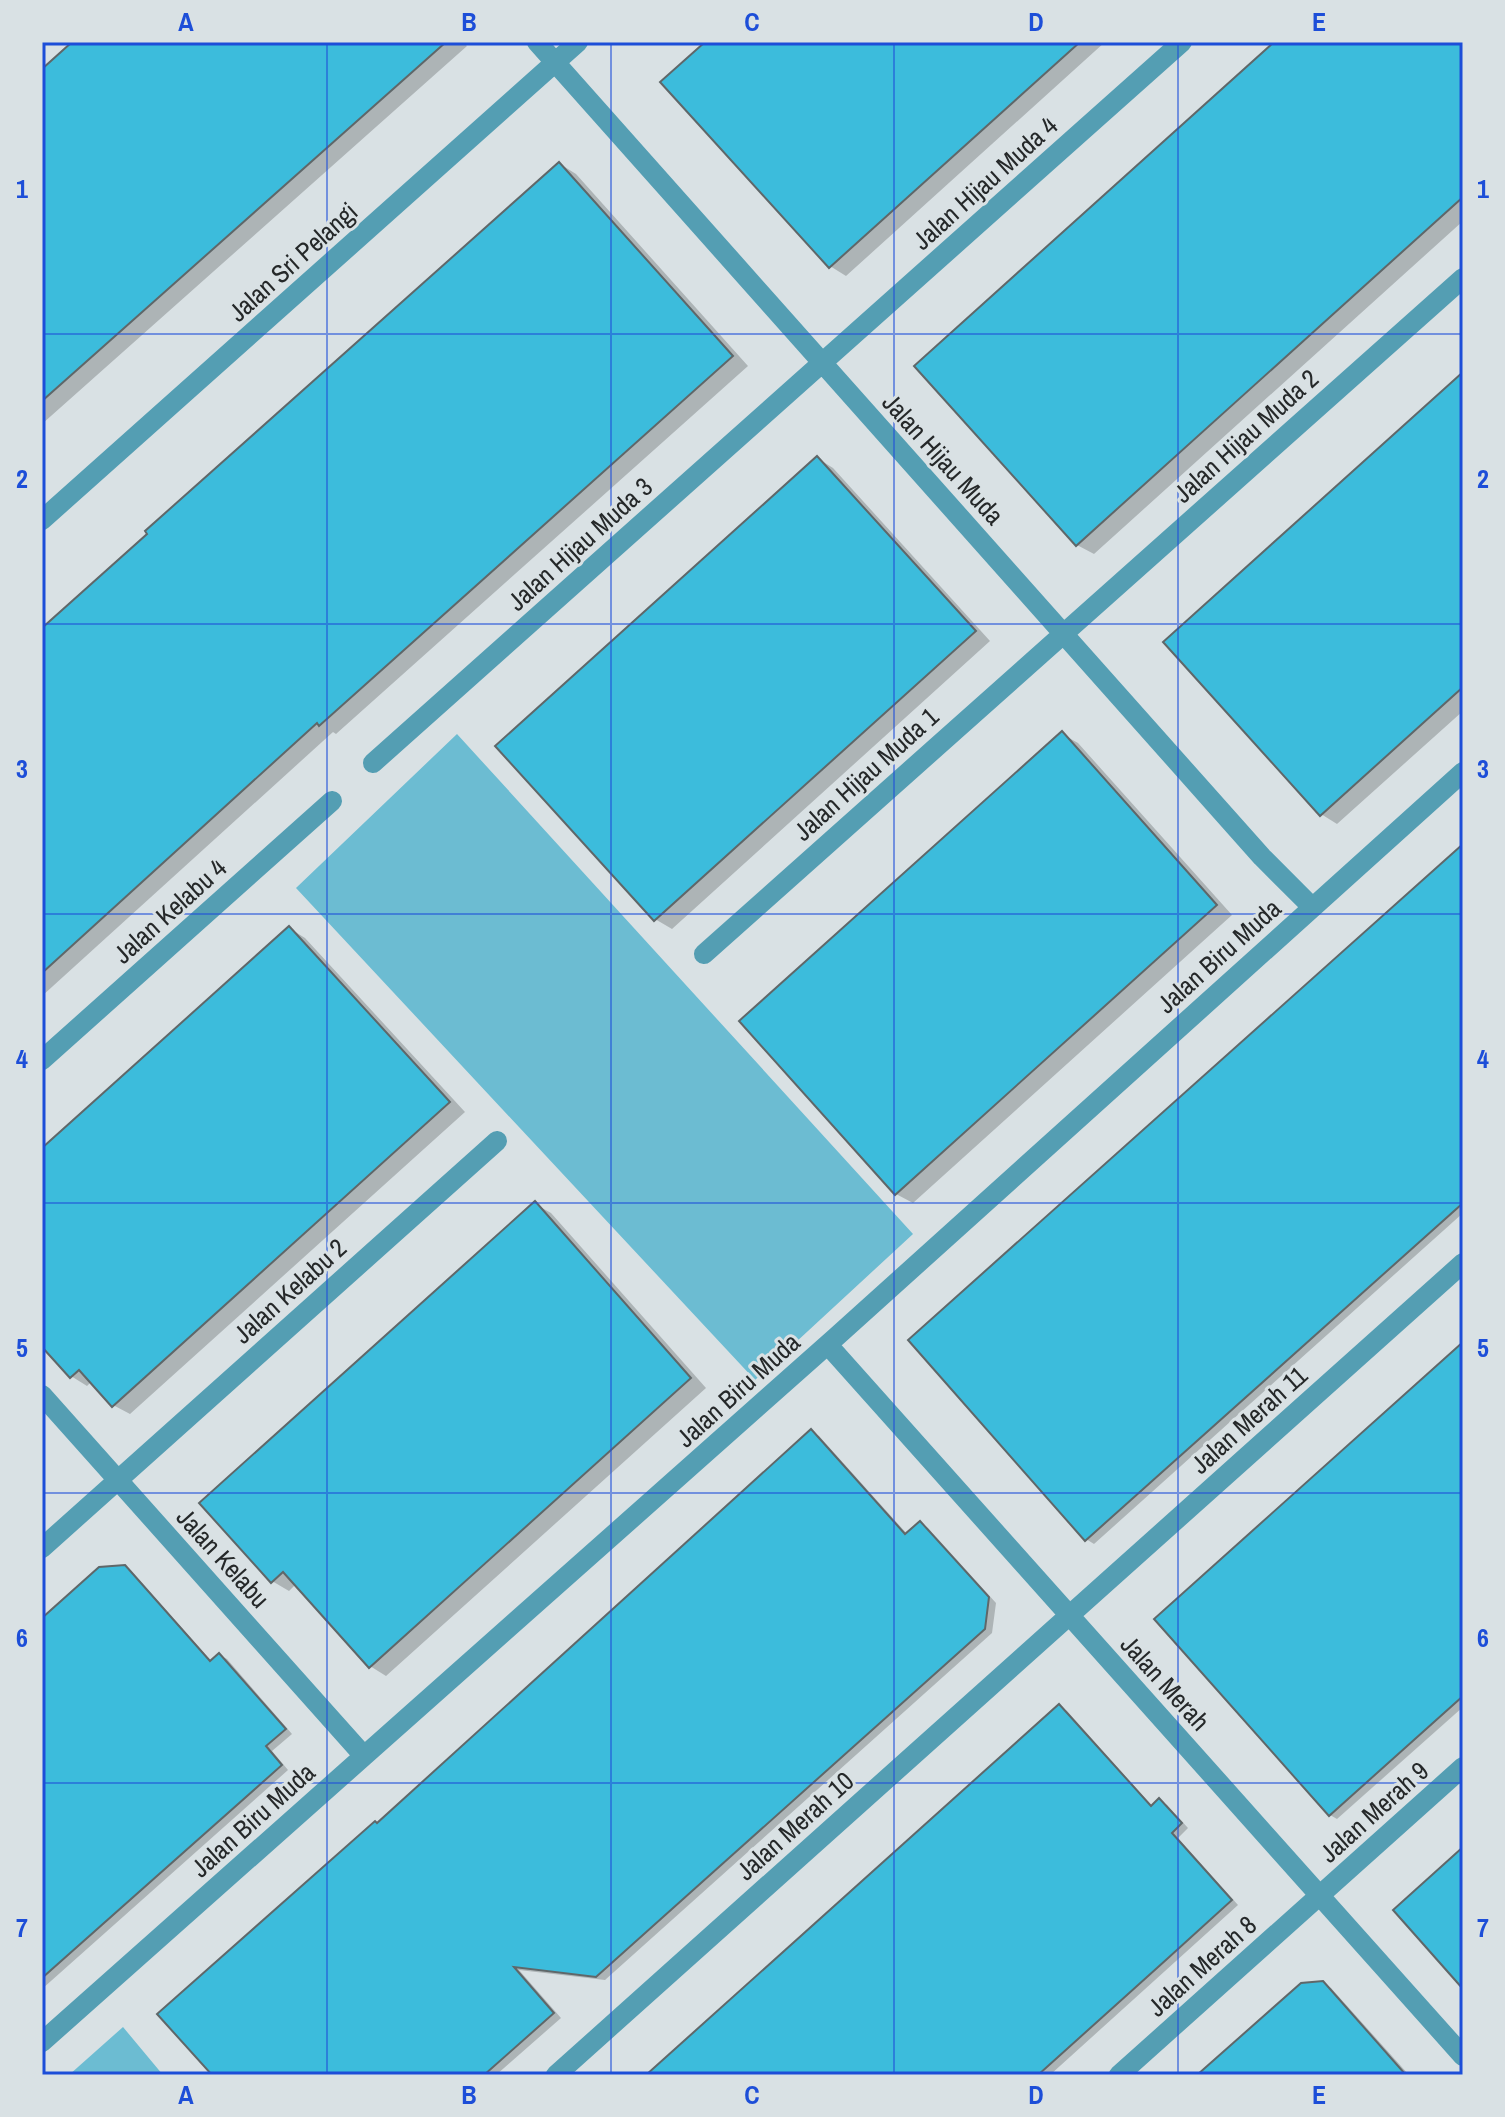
<svg xmlns="http://www.w3.org/2000/svg" width="1505" height="2117" viewBox="0 0 1505 2117" font-family="'Archivo Narrow',sans-serif">
	<rect width="100%" height="100%" fill="#d9e1e4"/>
	<!-- green -->
	<path fill="#6cbcd2" d="M 457,734 L 913,1234 L 755,1380 L 296,888 Z
		M 123,2027 L 163,2075 L 69,2075 Z"/>
	<!-- shadow -->
	<path fill="#0003" d="M 75,42 L 463,42 L 467,46 L 42,424 L 42,71 Z
		M 707,42 L 1105,42 L 846,276 L 830,266 Z
		M 1277,42 L 1463,42 L 1463,221 L 1094,554 L 1077,545 Z
		M 560,164 L 576,174 L 748,366 L 336,734 L 333,732 L 42,996 L 42,631 Z
		M 1463,375 L 1463,711 L 1337,824 L 1321,814 Z
		M 817,458 L 833,468 L 990,641 L 672,929 L 655,919 Z
		M 1062,734 L 1078,743 L 1232,915 L 913,1203 L 896,1194 L 742,1021 Z
		M 1463,847 L 1463,1213 L 1094,1544 L 1086,1539 Z
		M 289,928 L 305,938 L 465,1112 L 130,1414 L 113,1405 L 92,1381 L 87,1386 L 71,1376 L 42,1344 L 42,1152 Z
		M 535,1204 L 551,1213 L 706,1388 L 386,1676 L 370,1666 L 296,1584 L 289,1591 L 272,1581 Z
		M 1463,1346 L 1463,1707 L 1337,1819 L 1330,1815 Z
		M 811,1432 L 819,1436 L 908,1535 L 921,1523 L 928,1528 L 996,1603 L 992,1633 L 605,1980 L 519,1970 L 561,2018 L 496,2075 L 214,2075 L 378,1825 Z
		M 124,1568 L 132,1572 L 212,1662 L 219,1655 L 227,1659 L 292,1734 L 272,1751 L 288,1770 L 42,1989 L 42,1621 Z
		M 1060,1707 L 1067,1711 L 1153,1807 L 1160,1801 L 1167,1805 L 1188,1828 L 1178,1838 L 1238,1905 L 1050,2075 L 649,2075 Z
		M 1323,1983 L 1331,1988 L 1409,2075 L 1200,2075 Z"/>
	<!-- building -->
	<path fill="#3cbcdc" stroke="#5f6769" stroke-width="2" d="M 72,42 L 446,42 L 42,401 L 42,69 Z
		M 705,42 L 1080,42 L 829,268 L 660,82 Z
		M 1274,42 L 1463,42 L 1463,197 L 1076,546 L 914,366 Z
		M 559,162 L 733,356 L 319,726 L 317,723 L 42,973 L 42,628 L 147,534 L 145,531 Z
		M 1463,372 L 1463,687 L 1320,816 L 1163,642 Z
		M 817,456 L 976,631 L 654,921 L 495,746 Z
		M 1062,731 L 1217,905 L 895,1195 L 739,1021 Z
		M 1463,844 L 1463,1203 L 1085,1541 L 908,1340 Z
		M 289,926 L 450,1102 L 112,1407 L 79,1370 L 70,1378 L 42,1347 L 42,1148 Z
		M 535,1201 L 691,1378 L 369,1668 L 283,1572 L 271,1583 L 199,1503 Z
		M 1463,1342 L 1463,1696 L 1329,1816 L 1154,1619 Z
		M 811,1429 L 905,1534 L 920,1521 L 989,1597 L 985,1629 L 596,1977 L 514,1967 L 554,2013 L 484,2075 L 212,2075 L 157,2014 L 375,1821 L 377,1823 Z
		M 125,1565 L 210,1661 L 219,1653 L 286,1729 L 266,1746 L 282,1765 L 42,1978 L 42,1618 L 99,1567 Z
		M 1059,1704 L 1151,1806 L 1159,1798 L 1182,1823 L 1172,1833 L 1232,1900 L 1167,1959 L 1038,2075 L 646,2075 Z
		M 1463,1847 L 1463,1989 L 1393,1910 Z
		M 1323,1981 L 1406,2075 L 1197,2075 L 1301,1983 Z"/>
	<g fill="none" stroke-linecap="round" stroke-linejoin="round">
		<!-- street -->
		<path stroke="#549eb3" stroke-width="20" d="M 537,42 L 1262,857 L 1312,907
			M 42,520 L 578,42
			M 373,763 L 1182,42
			M 704,954 L 1463,278
			M 42,1060 L 332,801
			M 828,1345 L 1463,2056
			M 42,1395 L 364,1756
			M 42,1548 L 497,1141
			M 42,2042 L 836,1337 L 1463,772
			M 556,2075 L 1463,1263
			M 1119,2075 L 1463,1767"/>
	</g>
	<!-- grid -->
	<path fill="none" stroke="#1d4ed8" stroke-width="2" stroke-opacity="0.55" d="M 327,42 L 327,2075M 611,42 L 611,2075M 894,42 L 894,2075M 1178,42 L 1178,2075M 42,334 L 1463,334M 42,624 L 1463,624M 42,914 L 1463,914M 42,1203 L 1463,1203M 42,1493 L 1463,1493M 42,1783 L 1463,1783"/>
	<g text-anchor="middle" stroke-width="6" stroke-linejoin="round" paint-order="stroke">
		<!-- street labels -->
		<g font-size="26" fill="#252829" stroke="#d9e1e4">
			<text transform="translate(985 183) rotate(-42)" y="9">Jalan Hijau Muda 4</text>
			<text transform="translate(293 262) rotate(-42)" y="9">Jalan Sri Pelangi</text>
			<text transform="translate(1246 436) rotate(-42)" y="9">Jalan Hijau Muda 2</text>
			<text transform="translate(943 459) rotate(48)" y="9">Jalan Hijau Muda</text>
			<text transform="translate(580 544) rotate(-42)" y="9">Jalan Hijau Muda 3</text>
			<text transform="translate(866 774) rotate(-42)" y="9">Jalan Hijau Muda 1</text>
			<text transform="translate(170 911) rotate(-42)" y="9">Jalan Kelabu 4</text>
			<text transform="translate(1219 956) rotate(-42)" y="9">Jalan Biru Muda</text>
			<text transform="translate(290 1291) rotate(-42)" y="9">Jalan Kelabu 2</text>
			<text transform="translate(738 1390) rotate(-42)" y="9">Jalan Biru Muda</text>
			<text transform="translate(1249 1420) rotate(-42)" y="9">Jalan Merah 11</text>
			<text transform="translate(223 1558) rotate(48)" y="9">Jalan Kelabu</text>
			<text transform="translate(1165 1683) rotate(48)" y="9">Jalan Merah</text>
			<text transform="translate(1374 1812) rotate(-42)" y="9">Jalan Merah 9</text>
			<text transform="translate(253 1820) rotate(-42)" y="9">Jalan Biru Muda</text>
			<text transform="translate(795 1826) rotate(-42)" y="9">Jalan Merah 10</text>
			<text transform="translate(1202 1966) rotate(-42)" y="9">Jalan Merah 8</text>
		</g>
	</g>
	<!-- border -->
	<rect width="1505" height="2117" fill="none" stroke="#d9e1e4" stroke-width="88"/>
	<rect x="44" y="44" width="1417" height="2029" fill="none" stroke="#1d4ed8" stroke-width="3"/>
	<g font-size="26" text-anchor="middle" font-weight="bold" fill="#1d4ed8">
		<text x="186" y="31">A</text>
		<text x="469" y="31">B</text>
		<text x="752" y="31">C</text>
		<text x="1036" y="31">D</text>
		<text x="1319" y="31">E</text>
		<text x="22" y="198">1</text>
		<text x="1483" y="198">1</text>
		<text x="22" y="488">2</text>
		<text x="1483" y="488">2</text>
		<text x="22" y="778">3</text>
		<text x="1483" y="778">3</text>
		<text x="22" y="1068">4</text>
		<text x="1483" y="1068">4</text>
		<text x="22" y="1357">5</text>
		<text x="1483" y="1357">5</text>
		<text x="22" y="1647">6</text>
		<text x="1483" y="1647">6</text>
		<text x="22" y="1937">7</text>
		<text x="1483" y="1937">7</text>
		<text x="186" y="2104">A</text>
		<text x="469" y="2104">B</text>
		<text x="752" y="2104">C</text>
		<text x="1036" y="2104">D</text>
		<text x="1319" y="2104">E</text>
	</g>
</svg>
